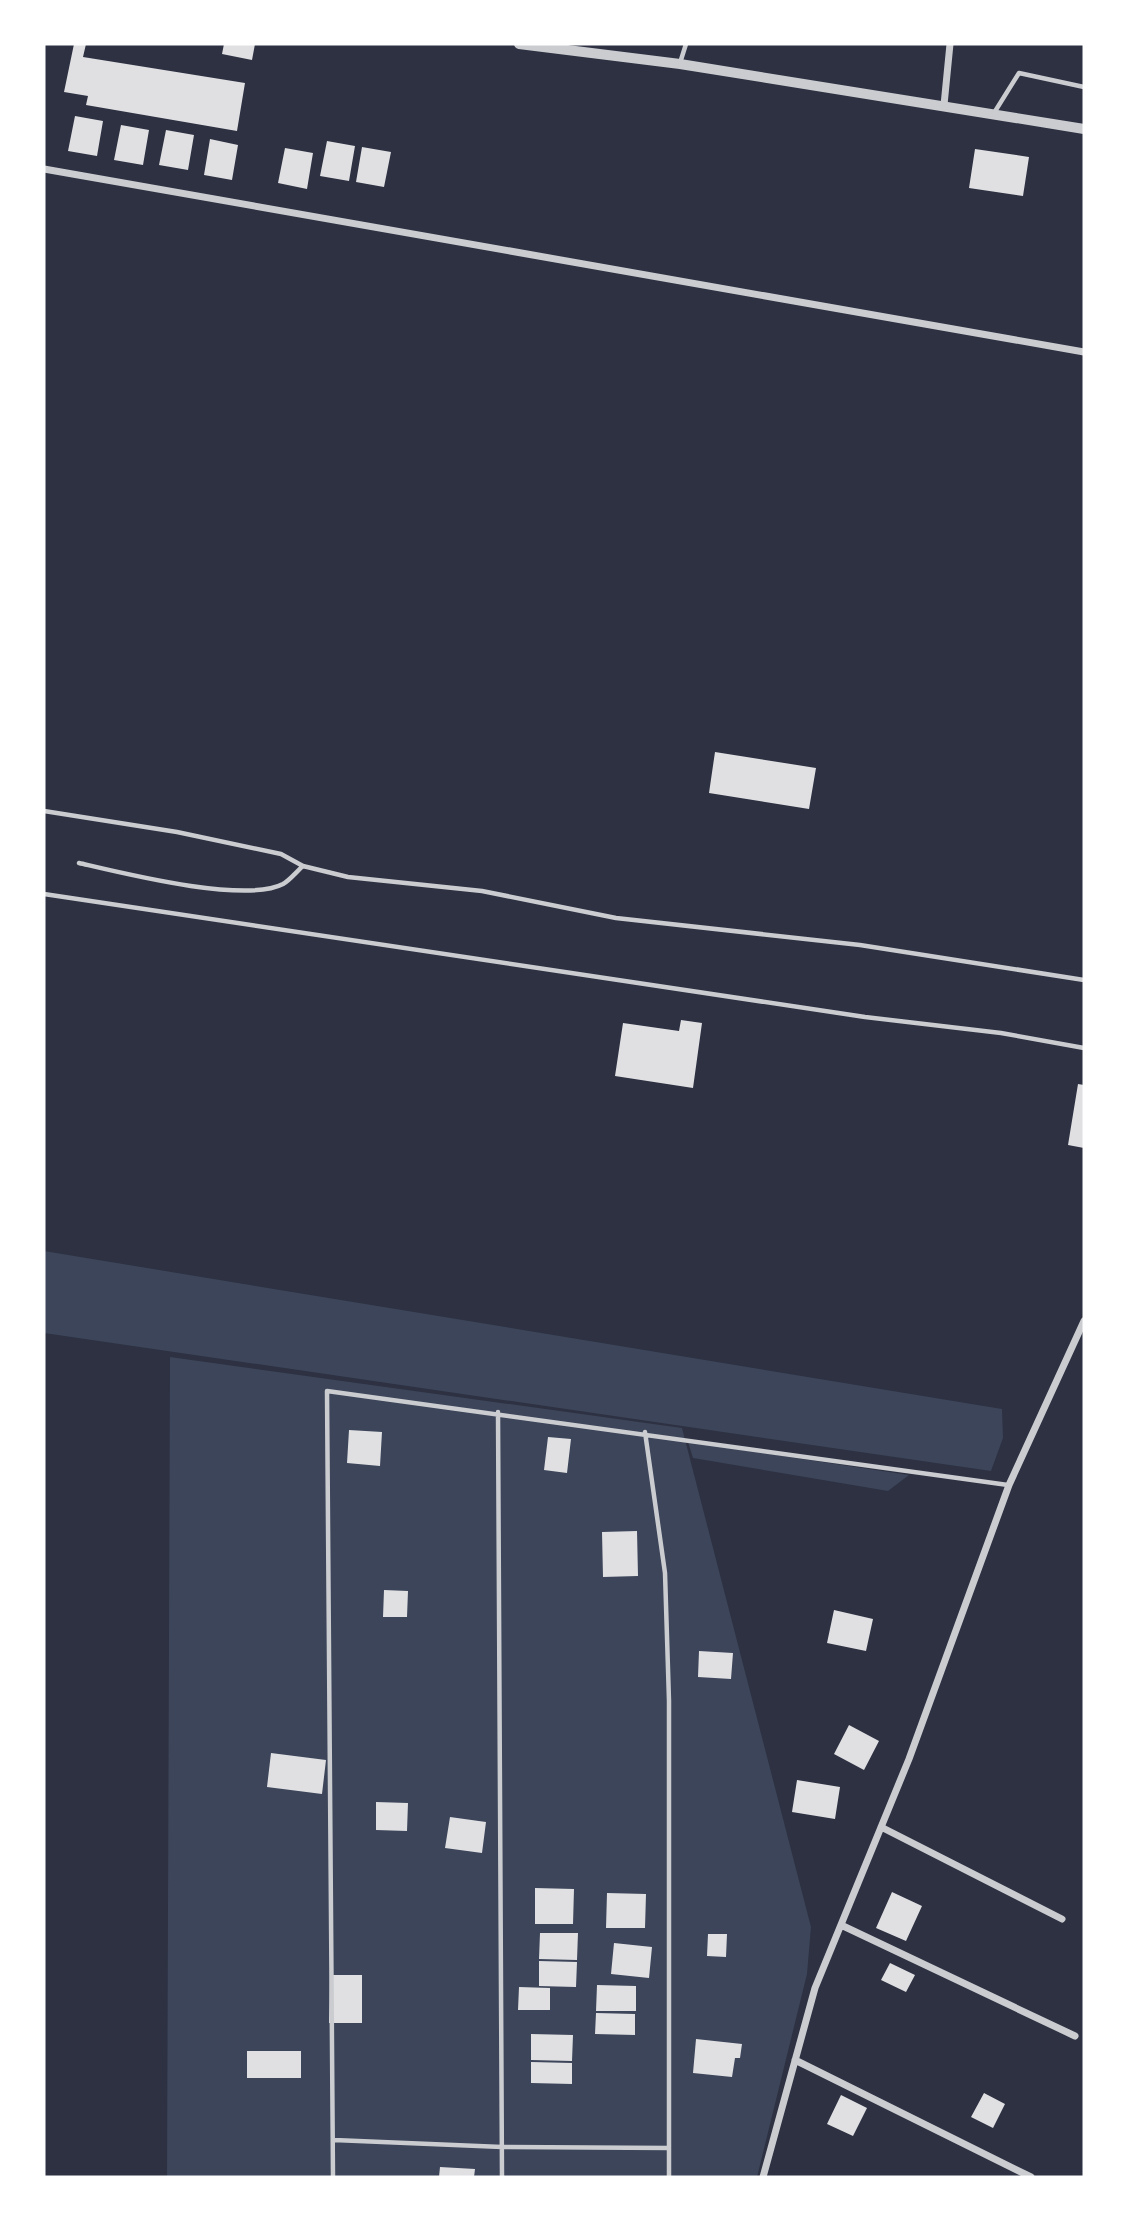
<svg xmlns="http://www.w3.org/2000/svg" width="1128" height="2221" viewBox="0 0 1128 2221" font-family="Mulish,sans-serif">
	<rect width="100%" height="100%" fill="#2d3142"/>
	<!-- green -->
	<path fill="#3c4559" d="M 44,1251 L 1002,1409 L 1003,1438 L 991,1471 L 44,1333 Z
		M 170,1357 L 682,1428 L 811,1927 L 807,1974 L 757,2177 L 167,2177 Z
		M 688,1442 L 909,1475 L 888,1491 L 693,1458 Z"/>
	<!-- building -->
	<path fill="#e0e0e3" d="M 74,44 L 86,44 L 83,57 L 245,83 L 237,131 L 86,105 L 88,96 L 64,92 Z
		M 224,44 L 255,44 L 252,60 L 222,54 Z
		M 75,116 L 103,121 L 97,156 L 68,151 Z
		M 121,125 L 149,130 L 143,165 L 114,160 Z
		M 166,130 L 194,135 L 188,170 L 159,165 Z
		M 210,139 L 238,145 L 232,180 L 204,175 Z
		M 327,141 L 355,146 L 349,181 L 320,176 Z
		M 362,147 L 391,152 L 384,187 L 356,182 Z
		M 285,148 L 313,153 L 307,189 L 278,183 Z
		M 975,149 L 1029,157 L 1023,196 L 969,188 Z
		M 715,752 L 816,768 L 809,809 L 709,793 Z
		M 681,1020 L 702,1023 L 693,1088 L 615,1076 L 623,1023 L 679,1031 Z
		M 1078,1084 L 1084,1085 L 1084,1148 L 1068,1145 Z
		M 349,1430 L 382,1432 L 380,1466 L 347,1463 Z
		M 548,1437 L 571,1439 L 567,1473 L 544,1470 Z
		M 637,1531 L 638,1576 L 603,1577 L 602,1532 Z
		M 384,1590 L 408,1591 L 407,1617 L 383,1617 Z
		M 834,1610 L 873,1619 L 866,1651 L 827,1643 Z
		M 699,1651 L 733,1653 L 731,1679 L 698,1677 Z
		M 849,1725 L 879,1741 L 864,1770 L 834,1754 Z
		M 271,1753 L 326,1760 L 322,1794 L 267,1787 Z
		M 797,1780 L 840,1787 L 835,1819 L 792,1812 Z
		M 376,1802 L 408,1803 L 407,1831 L 376,1830 Z
		M 450,1817 L 486,1822 L 482,1853 L 445,1848 Z
		M 535,1888 L 574,1889 L 573,1924 L 535,1924 Z
		M 892,1892 L 922,1906 L 906,1941 L 876,1928 Z
		M 607,1893 L 646,1894 L 645,1928 L 606,1928 Z
		M 540,1933 L 578,1933 L 577,1960 L 539,1959 Z
		M 708,1934 L 727,1934 L 726,1957 L 707,1956 Z
		M 614,1943 L 652,1947 L 649,1978 L 611,1974 Z
		M 539,1961 L 577,1962 L 576,1987 L 539,1986 Z
		M 890,1963 L 915,1975 L 906,1992 L 881,1980 Z
		M 330,1975 L 362,1975 L 362,2023 L 329,2023 Z
		M 597,1985 L 636,1986 L 636,2011 L 596,2011 Z
		M 519,1987 L 550,1988 L 550,2010 L 518,2010 Z
		M 596,2013 L 635,2014 L 635,2035 L 595,2034 Z
		M 531,2034 L 573,2035 L 572,2061 L 531,2060 Z
		M 696,2039 L 742,2044 L 740,2058 L 735,2058 L 732,2077 L 693,2073 Z
		M 247,2051 L 301,2051 L 301,2078 L 247,2078 Z
		M 531,2062 L 572,2063 L 572,2084 L 531,2083 Z
		M 984,2093 L 1005,2104 L 993,2128 L 971,2117 Z
		M 841,2095 L 867,2108 L 853,2136 L 827,2124 Z
		M 440,2167 L 475,2169 L 474,2177 L 439,2177 Z"/>
	<g fill="none" stroke-linecap="round" stroke-linejoin="round">
		<!-- service -->
		<path stroke="#caccd0" stroke-width="4.5" d="M 680,63 L 686,44
			M 994,113 L 1019,73 L 1084,87
			M 44,811 L 177,832 L 281,854 L 303,866 L 348,877 L 482,891 L 616,918 L 860,945 L 1084,980
			M 79,863 C 122,873 245,904 283,884 C 290,880 297,871 303,866
			M 44,894 L 865,1017 L 1001,1033 L 1084,1048
			M 498,1412 L 502,2177
			M 645,1432 L 665,1573 L 669,1701 L 669,2177
			M 334,2140 L 502,2147 L 669,2148
			M 333,2177 L 327,1391 L 1008,1485"/>
		<!-- minor -->
		<path stroke="#caccd0" stroke-width="7" d="M 944,105 L 950,44
			M 44,169 L 1084,352
			M 881,1827 L 1062,1919
			M 841,1925 L 1075,2036
			M 795,2060 L 1031,2177
			M 763,2177 L 815,1988 L 909,1759 L 1009,1485 L 1084,1321"/>
		<!-- tertiary -->
		<path stroke="#caccd0" stroke-width="10" d="M 519,44 L 680,64 L 1084,129"/>
	</g>
	<!-- border -->
	<rect width="1128" height="2221" fill="none" stroke="#ffffff" stroke-width="91"/>
</svg>
